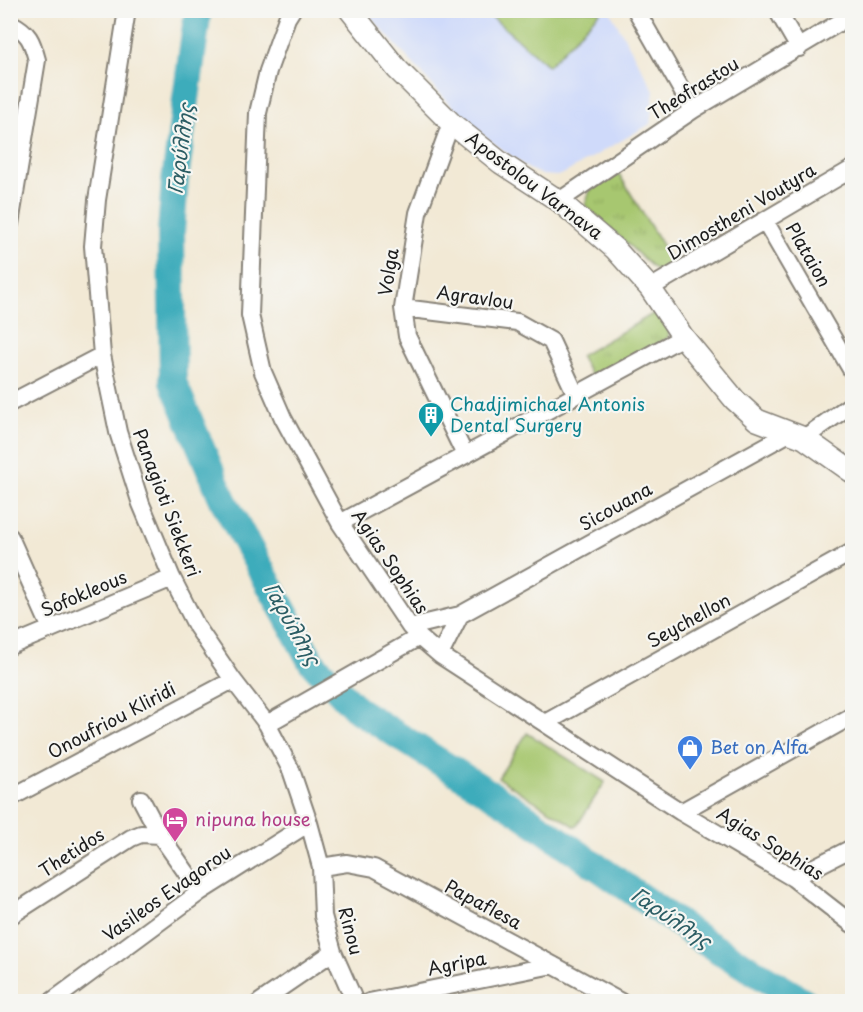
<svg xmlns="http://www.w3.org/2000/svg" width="863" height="1012" viewBox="0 0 863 1012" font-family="'Playpen Sans',sans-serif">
	<defs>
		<pattern id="park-tufts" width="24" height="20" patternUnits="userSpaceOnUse" patternTransform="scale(1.5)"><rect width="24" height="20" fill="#a7c76f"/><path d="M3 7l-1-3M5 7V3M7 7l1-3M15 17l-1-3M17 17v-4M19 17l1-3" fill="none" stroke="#8faa60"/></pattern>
	</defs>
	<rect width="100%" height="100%" fill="#f6f6f2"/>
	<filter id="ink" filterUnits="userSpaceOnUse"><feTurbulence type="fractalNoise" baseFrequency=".0167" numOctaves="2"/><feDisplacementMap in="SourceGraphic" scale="12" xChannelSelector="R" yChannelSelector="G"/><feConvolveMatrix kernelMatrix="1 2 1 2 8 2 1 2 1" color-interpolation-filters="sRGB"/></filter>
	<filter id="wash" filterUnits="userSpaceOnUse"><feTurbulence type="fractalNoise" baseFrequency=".008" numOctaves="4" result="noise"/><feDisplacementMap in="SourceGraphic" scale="24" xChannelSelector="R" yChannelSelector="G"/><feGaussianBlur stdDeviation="1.35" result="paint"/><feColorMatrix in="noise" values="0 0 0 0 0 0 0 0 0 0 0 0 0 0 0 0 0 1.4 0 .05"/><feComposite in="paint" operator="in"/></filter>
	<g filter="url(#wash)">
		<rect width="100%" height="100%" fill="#f2e9d5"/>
		<!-- built -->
		<path fill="#cfdafa" d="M 365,11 L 610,11 L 654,91 L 650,124 L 565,173 L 557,176 L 542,175 L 529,169 L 469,125 Z"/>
		<!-- grass -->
		<path fill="#a7c76f" stroke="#627246" stroke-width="1.5" d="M 486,11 L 599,10 L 600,12 L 548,66 L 485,11 Z
			M 527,733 L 605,782 L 576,827 L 498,778 Z"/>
		<!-- park -->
		<path fill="url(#park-tufts)" stroke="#627246" stroke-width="1.5" d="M 619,174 L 668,255 L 672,265 L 660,274 L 585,205 L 590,190 Z
			M 656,312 L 670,329 L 668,338 L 593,379 L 580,356 Z"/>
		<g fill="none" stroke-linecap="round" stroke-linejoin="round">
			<!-- river -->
			<path stroke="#3dacbb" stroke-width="28" d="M 198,10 L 175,180 L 171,232 L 173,382 L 223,500 L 311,661 L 356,709 L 516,810 L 705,942 L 805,1002"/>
		</g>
	</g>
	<g filter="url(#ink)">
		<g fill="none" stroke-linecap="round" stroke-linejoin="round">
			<!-- minor casing -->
			<g stroke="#878278" stroke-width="20">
				<path id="minor" d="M 127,10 L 97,200 L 93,246 L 102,355 L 118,432 L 141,504 L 172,578 L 197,627 L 233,680 L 267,724 L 291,770 L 309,823 L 321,867 L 323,916 L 333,952 L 355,1002
					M 292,10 L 287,18 L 268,71 L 258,113 L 250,315 L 263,372 L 283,418 L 340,523 L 410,627 L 419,637 L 440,655 L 681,812 L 793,878 L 852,924
					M 636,10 L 693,110
					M 777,10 L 799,48
					M 10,23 C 29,32 32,41 37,60 L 10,224
					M 451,123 L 418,213 L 403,308 L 407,336 L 465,455
					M 559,201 L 693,110 L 852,15
					M 765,221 L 852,371
					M 650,288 L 852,169
					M 403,308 L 517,322 L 551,341 L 576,395
					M 10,403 L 102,355
					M 804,438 L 852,404
					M 340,523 L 683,337
					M 10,537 L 51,629
					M 410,627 L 460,615 L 791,432
					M 10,646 L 172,578
					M 440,655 L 460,615
					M 545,723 L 852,552
					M 267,724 L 419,637
					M 10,798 L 233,680
					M 141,799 L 160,835 L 200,892
					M 681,812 L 852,716
					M 321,867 L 347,863 L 374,868 L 621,1002
					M 793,878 L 852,848
					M 10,916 L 131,838 L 141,834 L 160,835
					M 51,1002 L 200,892 L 309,823
					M 260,1002 L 333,952
					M 369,1002 L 553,965"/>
			</g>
			<!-- major casing -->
			<g stroke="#878278" stroke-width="24">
				<path id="major" d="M 350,10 L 397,69 L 451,123 L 501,163 L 559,201 L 615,249 L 650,288 L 683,337 L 735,400 L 757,420 L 804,438 L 852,472"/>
			</g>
			<!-- minor -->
			<use href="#minor" stroke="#fff" stroke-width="16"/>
			<!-- major -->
			<use href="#major" stroke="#fff" stroke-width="21"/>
		</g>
	</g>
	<!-- icons -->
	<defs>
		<g id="building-pin" transform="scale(1.35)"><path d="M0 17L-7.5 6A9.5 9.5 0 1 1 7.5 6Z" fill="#0f9aa8" stroke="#f6f6f2"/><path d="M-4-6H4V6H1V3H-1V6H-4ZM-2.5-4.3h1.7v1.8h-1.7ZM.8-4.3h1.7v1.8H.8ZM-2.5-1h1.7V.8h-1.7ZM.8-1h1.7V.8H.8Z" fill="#fff"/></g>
		<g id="shop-pin" transform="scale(1.35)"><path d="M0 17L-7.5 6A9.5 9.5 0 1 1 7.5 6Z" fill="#3f7fe0" stroke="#f6f6f2"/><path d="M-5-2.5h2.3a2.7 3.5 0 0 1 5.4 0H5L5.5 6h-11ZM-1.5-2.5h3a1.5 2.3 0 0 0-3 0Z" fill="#fff"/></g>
		<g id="hotel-pin" transform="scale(1.35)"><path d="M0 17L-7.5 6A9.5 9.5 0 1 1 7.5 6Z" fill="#d1479c" stroke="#f6f6f2"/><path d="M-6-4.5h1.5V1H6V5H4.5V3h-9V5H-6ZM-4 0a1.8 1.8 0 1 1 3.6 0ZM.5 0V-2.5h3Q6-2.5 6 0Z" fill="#fff"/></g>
	</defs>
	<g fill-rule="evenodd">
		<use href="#building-pin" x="431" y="415"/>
		<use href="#shop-pin" x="690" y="748"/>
		<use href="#hotel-pin" x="175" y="820"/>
	</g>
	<g text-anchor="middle" stroke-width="4.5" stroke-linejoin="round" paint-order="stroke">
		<!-- street labels -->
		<g font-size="18" fill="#1c1c1c" stroke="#f6f6f2">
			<text transform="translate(694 89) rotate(-32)" y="6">Theofrastou</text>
			<text transform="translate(534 186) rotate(37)" y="6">Apostolou Varnava</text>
			<text transform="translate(742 212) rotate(-31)" y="6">Dimostheni Voutyra</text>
			<text transform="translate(808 255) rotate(60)" y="6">Plataion</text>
			<text transform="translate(389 272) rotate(-81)" y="6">Volga</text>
			<text transform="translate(475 298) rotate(8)" y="6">Agravlou</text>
			<text transform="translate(166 503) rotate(69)" y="6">Panagioti Siekkeri</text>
			<text transform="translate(616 507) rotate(-29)" y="6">Sicouana</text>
			<text transform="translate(390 562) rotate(56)" y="6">Agias Sophias</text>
			<text transform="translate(84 594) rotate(-23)" y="6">Sofokleous</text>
			<text transform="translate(689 621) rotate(-29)" y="6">Seychellon</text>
			<text transform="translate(112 721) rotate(-28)" y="6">Onoufriou Kliridi</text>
			<text transform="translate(770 844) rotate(32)" y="6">Agias Sophias</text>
			<text transform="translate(72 853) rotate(-33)" y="6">Thetidos</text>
			<text transform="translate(167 894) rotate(-35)" y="6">Vasileos Evagorou</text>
			<text transform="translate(483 905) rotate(28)" y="6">Papaflesa</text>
			<text transform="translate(350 931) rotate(75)" y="6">Rinou</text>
			<text transform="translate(457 964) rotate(-11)" y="6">Agripa</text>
		</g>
		<!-- culture labels -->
		<g font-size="18" fill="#0d838f" stroke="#f6f6f2" text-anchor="start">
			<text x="450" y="411">Chadjimichael Antonis<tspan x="450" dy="21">Dental Surgery</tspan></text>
		</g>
		<!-- shop labels -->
		<g font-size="18" fill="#366cbe" stroke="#f6f6f2" text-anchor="start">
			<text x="710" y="754">Bet on Alfa</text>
		</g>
		<!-- hotel labels -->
		<g font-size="18" fill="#b23c85" stroke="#f6f6f2" text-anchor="start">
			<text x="195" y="826">nipuna house</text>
		</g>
		<!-- water labels -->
		<g font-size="20" font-style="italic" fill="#2b5d64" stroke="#f6f6f2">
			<text transform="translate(181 149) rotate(-83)" y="7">Γαρύλλης</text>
			<text transform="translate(292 624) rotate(60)" y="7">Γαρύλλης</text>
			<text transform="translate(671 918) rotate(34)" y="7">Γαρύλλης</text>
		</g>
	</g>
	<!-- margin -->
	<rect width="863" height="1012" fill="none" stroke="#f6f6f2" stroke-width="36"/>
</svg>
